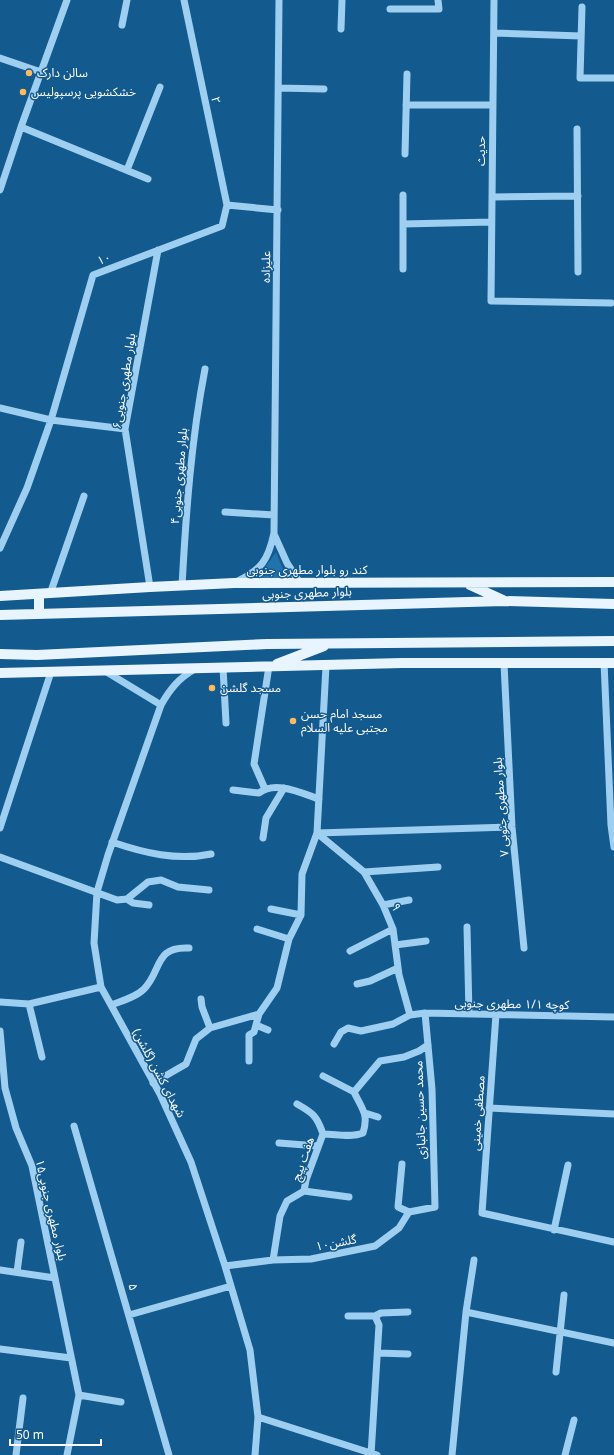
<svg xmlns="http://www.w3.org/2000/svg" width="614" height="1455" viewBox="0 0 614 1455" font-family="'Noto Sans','Noto Sans Arabic',sans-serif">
	<rect width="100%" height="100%" fill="#135a8f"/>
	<!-- green -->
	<path fill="#2273ac" d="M 276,552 L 282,567 L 292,580 L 257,579 Z"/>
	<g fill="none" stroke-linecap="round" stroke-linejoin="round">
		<!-- minor -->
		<path stroke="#9ecff1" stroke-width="7" d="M 494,0 L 491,301 L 611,303
			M 582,7 L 580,78 L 614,78
			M 390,9 L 439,9 L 438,0
			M 122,25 L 127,0
			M 341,29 L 342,0
			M 494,33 L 581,36
			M 0,58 L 41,72
			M 279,88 L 324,89
			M 406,105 L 492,105
			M 21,127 L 148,179
			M 577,129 L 578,272
			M 405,154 L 407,74
			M 127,170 L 160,87
			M 0,190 L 21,127 L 67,0
			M 492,197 L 578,196
			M 227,205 L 278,210
			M 403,224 L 491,222
			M 403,269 L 403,195
			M 0,408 L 51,420 L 125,429
			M 225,512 L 274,515
			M 274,534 L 287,563 L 300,583
			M 0,548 L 27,488 L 51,420 L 93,275 L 222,226 L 227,205 L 184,0
			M 236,582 C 261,570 268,561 274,533 L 279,0
			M 182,586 C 186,513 191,441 205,369
			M 150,587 L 125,429 L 158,250
			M 50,594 L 84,496
			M 604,662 L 611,825 L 614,847
			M 504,664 L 512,827 L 524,948
			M 223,667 L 226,723
			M 195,669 C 179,678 170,689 161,705 L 108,855 L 97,892 L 94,943 L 101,987 L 160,1094 L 191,1162 L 225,1266 L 250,1350 L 258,1417 L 255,1455
			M 105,671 L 161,705
			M 265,789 L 254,764 L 269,666
			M 233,790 L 259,793 C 275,780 301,793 319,799
			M 0,828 L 51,672
			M 317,833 L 364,872 L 383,905 L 393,929 L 399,975 L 410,1015
			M 317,833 L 512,827
			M 263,838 L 266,818 L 284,788
			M 112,842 C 144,853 177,861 211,854
			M 0,857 L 117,900 L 127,899 L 148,882 L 161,880 L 178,887 L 209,890
			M 364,872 L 438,867
			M 127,899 L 133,903 L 149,905
			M 383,905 L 409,900
			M 271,909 L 301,915
			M 467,927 L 469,1014
			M 257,929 L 289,939
			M 395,945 L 426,941
			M 350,951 L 393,929
			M 357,984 L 370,981 L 398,968
			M 201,999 L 202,1007 L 210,1028
			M 0,1002 L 29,1004 L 101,987
			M 29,1004 L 42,1057
			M 111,1005 C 122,1001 136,997 144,989 C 162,971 154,946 189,948
			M 496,1014 L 482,1213 L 614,1242
			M 256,1025 L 268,1030
			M 0,1031 L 5,1088 L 16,1128 L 32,1166 L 79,1395 L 67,1455
			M 334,1044 L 341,1032 L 348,1028 L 361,1031 L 393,1024 L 410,1015 L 425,1013 L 614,1017
			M 249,1061 L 249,1035 L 254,1032 L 259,1014 L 277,988 L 289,939 L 301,915 L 302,874 L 317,833 L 326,666
			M 323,1076 L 354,1092
			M 153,1083 L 186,1064 L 196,1039 L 210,1028 L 259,1014
			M 297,1104 C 313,1113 317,1116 323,1134
			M 489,1108 L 614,1114
			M 365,1113 L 378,1117
			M 74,1126 L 169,1455
			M 279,1143 L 318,1146
			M 402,1164 L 398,1207 L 409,1212
			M 304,1191 L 349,1197
			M 554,1230 L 568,1165
			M 273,1260 L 280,1216 L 287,1201 L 304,1191 L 306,1180 L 323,1134 C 336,1134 351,1138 363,1133 C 369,1114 362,1109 354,1092 L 380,1061 L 404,1057 L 419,1051 L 428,1045
			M 225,1266 L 273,1260 L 311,1259 L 375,1246 L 399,1228 L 409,1212 L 435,1207 L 432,1089 L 425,1013
			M 0,1270 L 55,1278
			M 17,1272 L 21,1242
			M 466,1312 L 614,1343
			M 129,1315 L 231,1286
			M 348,1316 L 375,1316 L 379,1325 L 371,1455
			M 375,1316 L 381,1313 L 408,1312
			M 0,1349 L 71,1358
			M 378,1353 L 408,1354
			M 556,1372 L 564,1295
			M 79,1395 L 121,1402
			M 258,1417 L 377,1455
			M 16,1455 L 23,1398
			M 452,1455 L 466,1312 L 474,1260
			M 565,1455 L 574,1420"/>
		<!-- major -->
		<path stroke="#e8f4ff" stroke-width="10" d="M 470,585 L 503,600
			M 39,595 L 39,614
			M 0,596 L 150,587 L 234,583 L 614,582
			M 0,615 L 504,601 L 614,604
			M 0,654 L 37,655 L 267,644 L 614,641
			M 277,664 L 324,646
			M 0,673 L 402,663 L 614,663"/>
	</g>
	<!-- markers -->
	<g fill="#ffbb5e" stroke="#135a8f" stroke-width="1.5">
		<circle cx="29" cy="73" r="4"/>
		<circle cx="23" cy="92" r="4"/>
		<circle cx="212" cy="688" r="4"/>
		<circle cx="293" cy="721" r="4"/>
	</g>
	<g text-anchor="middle" stroke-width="3" stroke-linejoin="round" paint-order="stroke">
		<!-- poi labels -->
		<g font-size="12" fill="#fff" stroke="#135a8f" text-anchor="start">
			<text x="37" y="77">سالن دارک</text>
			<text x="31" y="96">خشکشویی پرسپولیس</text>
			<text x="220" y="692">مسجد گلشن</text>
			<text x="301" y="718">مسجد امام حسن<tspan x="301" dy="14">مجتبی علیه السلام</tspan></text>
		</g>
		<!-- street labels -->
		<g font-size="12" fill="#fff" stroke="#135a8f">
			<text transform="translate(216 100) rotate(78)" y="4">۲</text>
			<text transform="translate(481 151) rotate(-90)" y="4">حدیث</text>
			<text transform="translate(104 259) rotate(-21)" y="4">۱۰</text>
			<text transform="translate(266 267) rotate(-89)" y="4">علیزاده</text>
			<text transform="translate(124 381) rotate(-81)" y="4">بلوار مطهری جنوبی۶</text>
			<text transform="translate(179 476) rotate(-85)" y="4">بلوار مطهری جنوبی۴</text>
			<text x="307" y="574">کند رو بلوار مطهری جنوبی</text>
			<text transform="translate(307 593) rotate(-2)" y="4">بلوار مطهری جنوبی</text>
			<text transform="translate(501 807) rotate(-94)" y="4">۷ بلوار مطهری جنوبی</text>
			<text transform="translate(396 907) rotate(67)" y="4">۹</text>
			<text transform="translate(512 1004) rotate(1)" y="4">کوچه ۱/۱ مطهری جنوبی</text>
			<text transform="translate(159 1073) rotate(62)" y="4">شهدای کشن (گلشن)</text>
			<text transform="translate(420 1110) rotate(-92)" y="4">محمد حسین جانبازی</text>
			<text transform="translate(478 1113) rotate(-86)" y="4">مصطفی خمینی</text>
			<text transform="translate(303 1159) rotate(-71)" y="4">هفت پیچ</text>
			<text transform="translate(51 1210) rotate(77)" y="4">بلوار مطهری جنوبی۱۵</text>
			<text transform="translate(336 1243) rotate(-11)" y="4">گلشن۱۰</text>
			<text transform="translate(133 1287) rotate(74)" y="4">۵</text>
		</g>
	</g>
	<!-- scale -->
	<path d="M10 1439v6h91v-6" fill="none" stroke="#ffffff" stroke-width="2"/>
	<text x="16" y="1439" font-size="12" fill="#ffffff" stroke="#135a8f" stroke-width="3" paint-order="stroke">50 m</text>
</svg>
